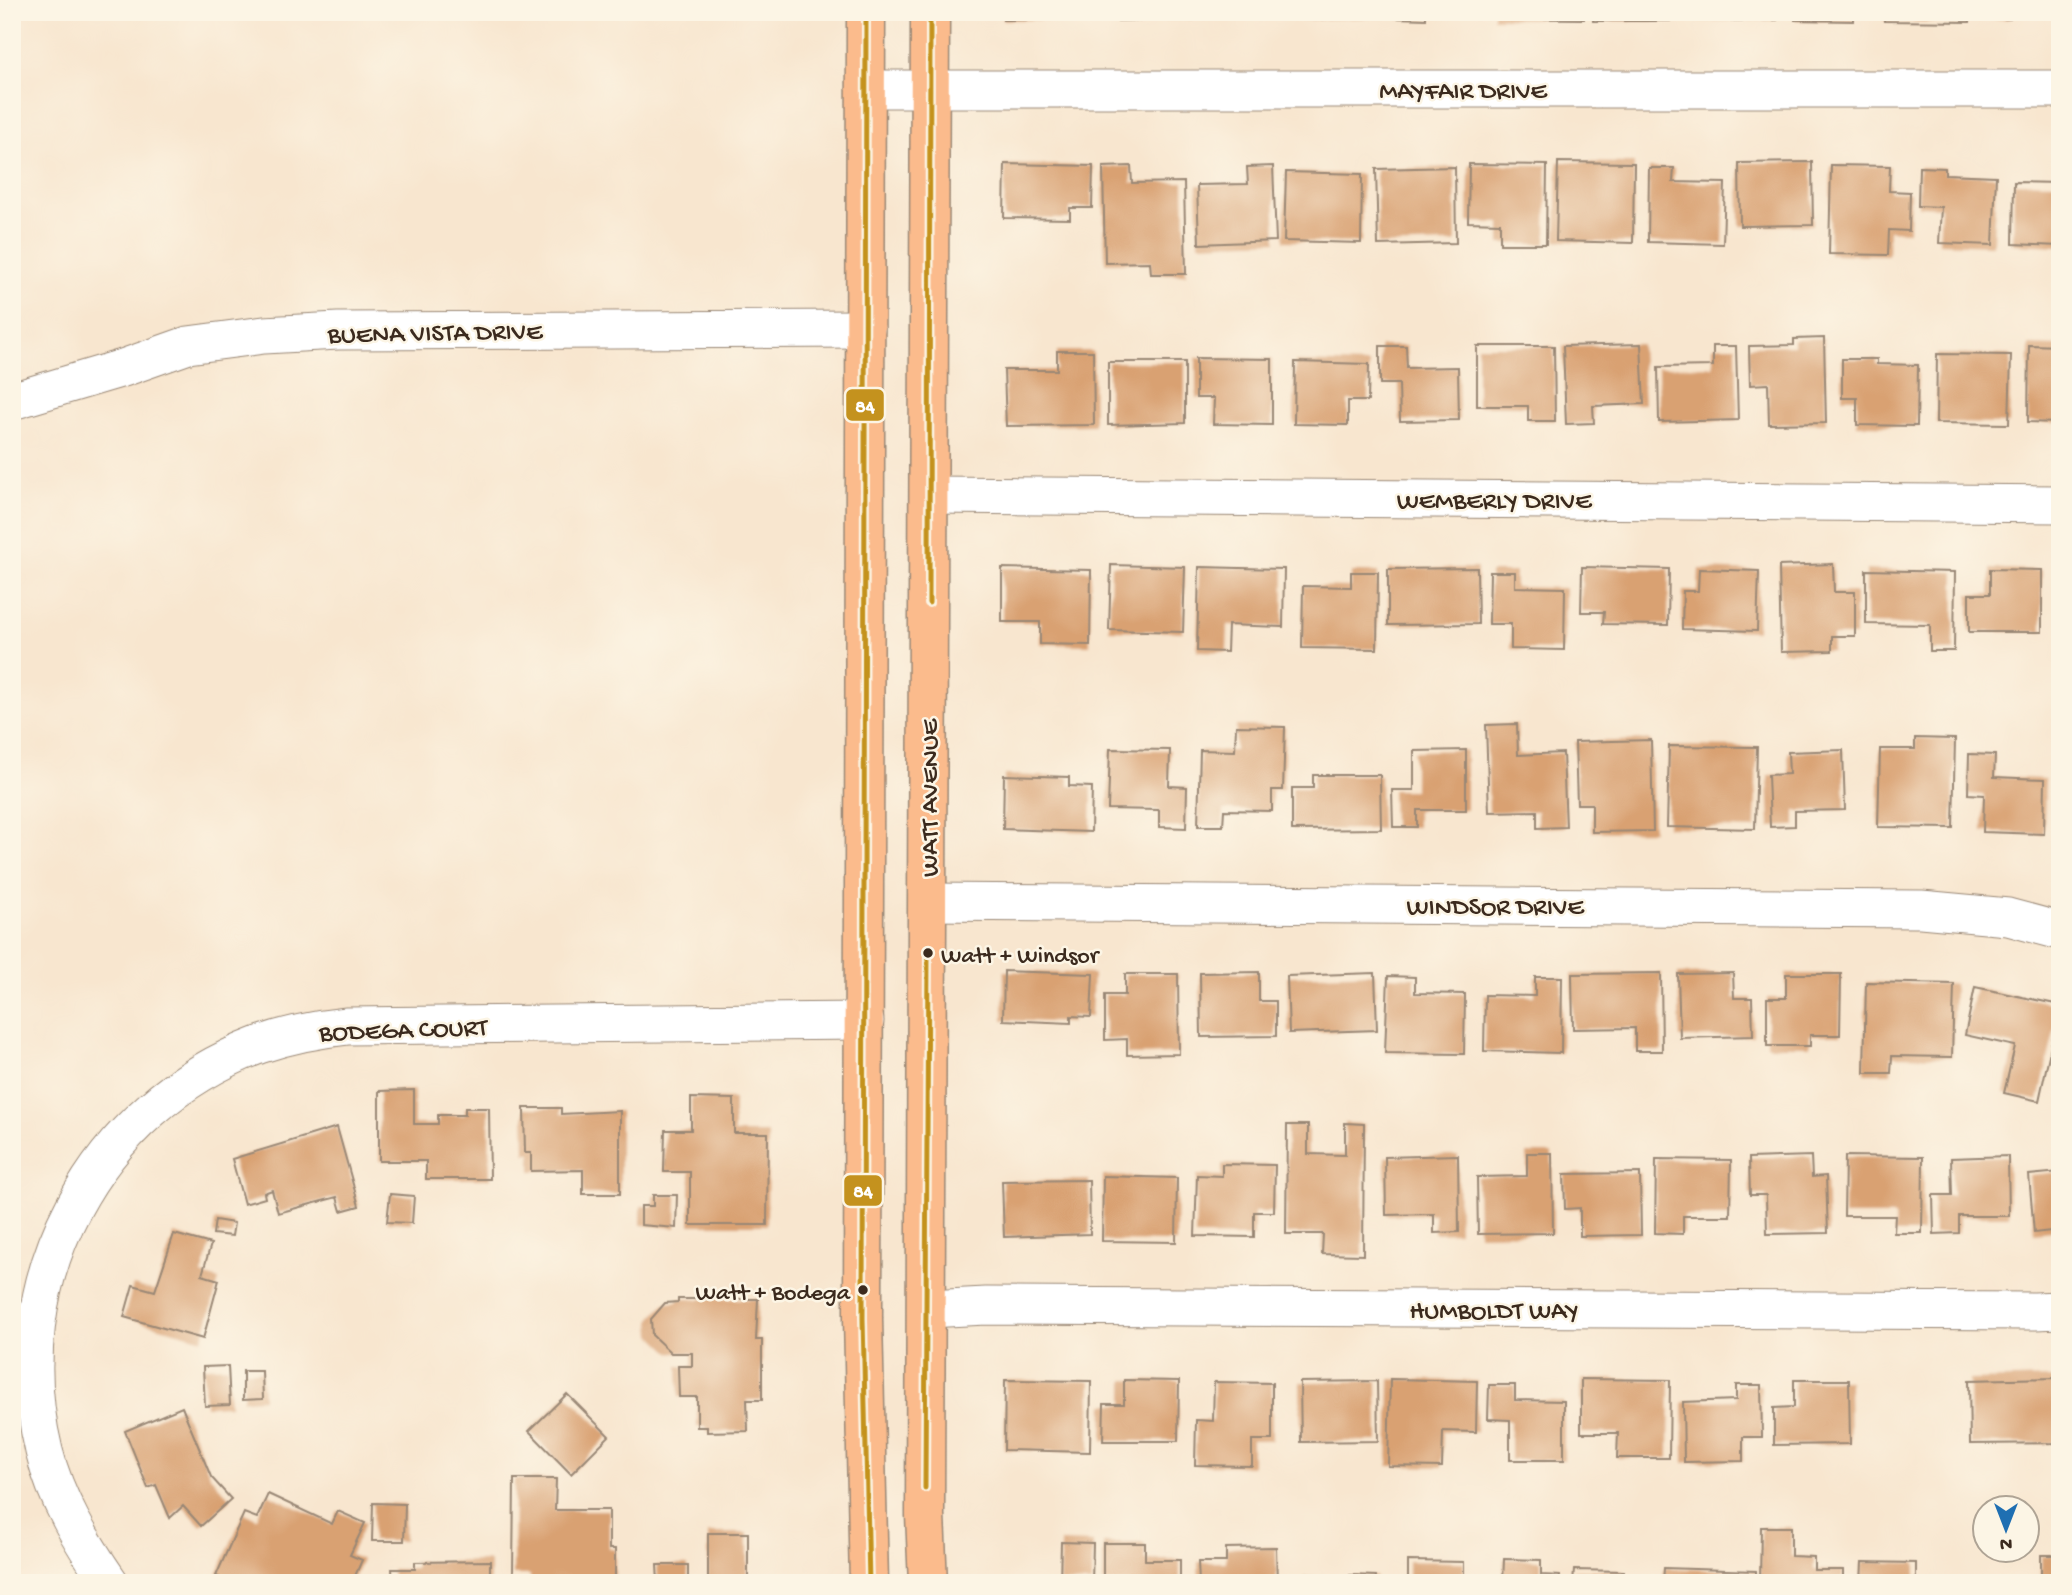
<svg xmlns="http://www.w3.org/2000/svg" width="2072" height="1595" viewBox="0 0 2072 1595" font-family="'Gochi Hand',sans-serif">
	<rect width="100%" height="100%" fill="#fcf5e5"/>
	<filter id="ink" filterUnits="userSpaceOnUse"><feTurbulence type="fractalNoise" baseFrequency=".0143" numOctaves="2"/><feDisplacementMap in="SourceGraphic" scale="14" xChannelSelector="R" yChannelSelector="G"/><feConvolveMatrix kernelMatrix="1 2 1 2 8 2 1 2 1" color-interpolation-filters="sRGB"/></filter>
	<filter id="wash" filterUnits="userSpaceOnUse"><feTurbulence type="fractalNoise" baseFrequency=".00686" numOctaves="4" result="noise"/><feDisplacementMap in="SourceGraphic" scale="28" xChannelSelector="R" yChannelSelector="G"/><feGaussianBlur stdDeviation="1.57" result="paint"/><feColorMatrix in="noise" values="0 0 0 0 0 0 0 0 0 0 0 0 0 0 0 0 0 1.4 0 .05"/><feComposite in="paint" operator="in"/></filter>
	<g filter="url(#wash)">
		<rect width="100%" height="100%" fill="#f8e6cf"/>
		<g id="blocks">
			<!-- building -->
			<path fill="#d9a172" d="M 1003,12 L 1084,12 L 1084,19 L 1003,20 Z
				M 1111,12 L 1193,12 L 1193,19 L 1111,21 Z
				M 1259,12 L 1290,12 L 1290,17 L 1260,18 Z
				M 1300,12 L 1389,12 L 1389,17 L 1300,20 Z
				M 1395,12 L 1426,12 L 1426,19 L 1395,18 Z
				M 1493,12 L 1584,12 L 1584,19 L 1493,18 Z
				M 1593,12 L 1670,12 L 1670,21 L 1593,21 Z
				M 1690,12 L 1777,12 L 1777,20 L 1690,21 Z
				M 1795,12 L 1853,12 L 1853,21 L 1795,20 Z
				M 1884,12 L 1971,12 L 1970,22 L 1884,21 Z
				M 1982,12 L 2010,12 L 2010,19 L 1981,18 Z
				M 1558,162 L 1634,163 L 1633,243 L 1556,241 Z
				M 1812,162 L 1813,225 L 1740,226 L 1739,163 Z
				M 1005,164 L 1093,166 L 1092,208 L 1070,208 L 1070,219 L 1004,218 Z
				M 1469,164 L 1547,165 L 1546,244 L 1500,244 L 1500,223 L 1468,222 Z
				M 1831,165 L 1890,166 L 1889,191 L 1910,192 L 1909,231 L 1889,230 L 1888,255 L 1829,254 Z
				M 1131,166 L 1132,183 L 1184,182 L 1186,274 L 1151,274 L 1150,262 L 1105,263 L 1103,167 Z
				M 1273,166 L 1276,241 L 1199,244 L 1197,185 L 1248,184 L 1247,167 Z
				M 1455,167 L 1456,243 L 1378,245 L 1376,169 Z
				M 1919,167 L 1945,168 L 1945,174 L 1996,176 L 1993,245 L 1939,243 L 1941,207 L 1918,206 Z
				M 1649,168 L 1674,168 L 1673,182 L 1725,183 L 1723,244 L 1648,242 Z
				M 1286,172 L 1362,174 L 1361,243 L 1284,241 Z
				M 2014,182 L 2060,183 L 2060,246 L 2013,244 Z
				M 1824,338 L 1826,423 L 1769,424 L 1768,384 L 1750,385 L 1749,346 L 1794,345 L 1794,339 Z
				M 1641,344 L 1644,404 L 1593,406 L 1594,423 L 1566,424 L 1563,346 Z
				M 2029,345 L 2060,346 L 2060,423 L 2028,422 Z
				M 1380,346 L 1406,346 L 1407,368 L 1458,367 L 1459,420 L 1400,421 L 1399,384 L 1380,384 Z
				M 1477,346 L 1554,346 L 1555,421 L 1528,421 L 1528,406 L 1477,406 Z
				M 1713,346 L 1736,346 L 1738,420 L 1659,422 L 1658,367 L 1713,366 Z
				M 1057,351 L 1093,351 L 1094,425 L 1006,426 L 1004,370 L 1057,370 Z
				M 1937,354 L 2011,355 L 2009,424 L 1936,423 Z
				M 1196,358 L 1272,359 L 1272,425 L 1213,424 L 1214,398 L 1196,398 Z
				M 1842,359 L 1877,359 L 1877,364 L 1918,365 L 1917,426 L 1857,425 L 1857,398 L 1842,398 Z
				M 1108,362 L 1185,362 L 1185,423 L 1108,425 Z
				M 1295,362 L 1369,364 L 1368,401 L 1348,401 L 1348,425 L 1294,424 Z
				M 1833,564 L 1834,592 L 1855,592 L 1855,636 L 1832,636 L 1832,651 L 1781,652 L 1779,566 Z
				M 1111,565 L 1185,567 L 1183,632 L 1109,630 Z
				M 1199,567 L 1284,569 L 1283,627 L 1228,625 L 1227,652 L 1197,651 Z
				M 1582,567 L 1669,569 L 1668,625 L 1603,624 L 1604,612 L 1581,612 Z
				M 1002,568 L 1091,570 L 1090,645 L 1040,644 L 1040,622 L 1002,622 Z
				M 1477,568 L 1478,624 L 1388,625 L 1388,569 Z
				M 1699,569 L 1759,571 L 1757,631 L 1682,629 L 1683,591 L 1698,591 Z
				M 1990,569 L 2042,570 L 2042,632 L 1969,632 L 1969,594 L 1990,594 Z
				M 1866,570 L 1955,572 L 1954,651 L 1930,651 L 1930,625 L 1866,624 Z
				M 1351,572 L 1378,572 L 1377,649 L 1302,648 L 1303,586 L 1351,587 Z
				M 1490,572 L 1515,572 L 1515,587 L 1565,588 L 1564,650 L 1511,649 L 1511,624 L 1489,624 Z
				M 1517,724 L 1518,755 L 1563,753 L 1566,827 L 1537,828 L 1537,811 L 1489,812 L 1486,725 Z
				M 1236,726 L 1285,727 L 1283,790 L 1272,790 L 1272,811 L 1224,810 L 1223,826 L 1198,826 L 1200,750 L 1235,751 Z
				M 1915,738 L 1955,739 L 1953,828 L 1878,827 L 1880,749 L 1915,749 Z
				M 1651,740 L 1653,831 L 1592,832 L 1592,804 L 1577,804 L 1575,742 Z
				M 1669,746 L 1757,747 L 1755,829 L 1667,827 Z
				M 1110,749 L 1170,750 L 1169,786 L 1187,787 L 1186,828 L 1159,827 L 1159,810 L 1108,809 Z
				M 1466,750 L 1466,810 L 1417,810 L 1417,827 L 1393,827 L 1392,790 L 1414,790 L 1414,751 Z
				M 1843,750 L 1845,810 L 1795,811 L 1795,826 L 1770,827 L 1768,775 L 1789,774 L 1788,752 Z
				M 1969,754 L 1995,755 L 1994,777 L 2045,779 L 2044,834 L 1983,832 L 1984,795 L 1968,794 Z
				M 1004,775 L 1069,777 L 1069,786 L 1092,787 L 1091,832 L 1003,829 Z
				M 1313,775 L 1380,775 L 1381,829 L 1292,830 L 1292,788 L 1313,788 Z
				M 1004,971 L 1093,974 L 1091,1017 L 1071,1016 L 1071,1023 L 1003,1020 Z
				M 1259,972 L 1259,1001 L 1276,1001 L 1276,1036 L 1201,1037 L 1200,973 Z
				M 1375,973 L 1377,1030 L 1289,1033 L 1287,976 Z
				M 1661,973 L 1662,1051 L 1635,1051 L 1635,1028 L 1573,1029 L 1572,974 Z
				M 1733,973 L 1734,998 L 1752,998 L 1753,1036 L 1680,1038 L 1678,974 Z
				M 1125,974 L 1178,974 L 1179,1054 L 1127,1055 L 1127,1039 L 1105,1040 L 1105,995 L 1125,995 Z
				M 1786,974 L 1841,974 L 1840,1035 L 1810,1035 L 1810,1046 L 1767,1046 L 1767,998 L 1786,998 Z
				M 1388,976 L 1415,977 L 1415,993 L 1465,994 L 1464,1054 L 1385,1053 Z
				M 1535,977 L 1562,977 L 1561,1053 L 1484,1051 L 1485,995 L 1535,996 Z
				M 1866,982 L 1954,984 L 1952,1057 L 1892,1056 L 1891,1073 L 1864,1073 Z
				M 1975,987 L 2060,1005 L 2039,1101 L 2004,1093 L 2015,1046 L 1965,1035 Z
				M 414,1090 L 414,1124 L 438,1124 L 438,1115 L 465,1115 L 465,1108 L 489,1108 L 490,1179 L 426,1179 L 426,1161 L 379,1161 L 379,1091 Z
				M 691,1098 L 734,1099 L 734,1133 L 768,1133 L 767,1225 L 690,1225 L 690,1172 L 664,1172 L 665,1130 L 691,1130 Z
				M 524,1108 L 561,1108 L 561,1114 L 620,1111 L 620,1194 L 583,1194 L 583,1170 L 531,1171 L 531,1153 L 525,1153 Z
				M 1345,1123 L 1364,1124 L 1363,1255 L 1322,1254 L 1323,1234 L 1286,1234 L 1287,1125 L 1308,1125 L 1308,1154 L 1345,1155 Z
				M 337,1127 L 359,1206 L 341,1211 L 337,1197 L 278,1213 L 272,1190 L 264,1193 L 265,1198 L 244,1204 L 232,1159 Z
				M 1527,1153 L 1552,1153 L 1553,1233 L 1478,1234 L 1477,1177 L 1527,1176 Z
				M 1458,1155 L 1459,1232 L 1434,1233 L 1434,1214 L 1386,1215 L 1385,1157 Z
				M 1811,1156 L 1812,1177 L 1826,1176 L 1828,1233 L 1767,1234 L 1766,1195 L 1750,1195 L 1749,1158 Z
				M 1845,1156 L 1923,1157 L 1922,1233 L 1894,1233 L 1895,1216 L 1844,1216 Z
				M 2008,1156 L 2009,1216 L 1959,1216 L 1959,1233 L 1934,1234 L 1933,1195 L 1952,1195 L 1951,1158 Z
				M 1656,1159 L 1731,1160 L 1730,1216 L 1683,1216 L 1683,1234 L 1655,1233 Z
				M 1222,1164 L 1275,1165 L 1274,1212 L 1254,1212 L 1254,1237 L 1195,1236 L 1197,1175 L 1222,1176 Z
				M 2060,1172 L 2060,1230 L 2034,1233 L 2029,1175 Z
				M 1640,1173 L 1641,1235 L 1580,1236 L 1580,1208 L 1565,1209 L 1564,1174 Z
				M 1103,1176 L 1177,1178 L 1176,1242 L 1102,1241 Z
				M 1089,1180 L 1090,1234 L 1004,1237 L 1002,1181 Z
				M 390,1194 L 414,1196 L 412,1223 L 387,1222 Z
				M 653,1195 L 677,1195 L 676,1228 L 641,1225 L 641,1206 L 653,1206 Z
				M 215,1220 L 234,1223 L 232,1236 L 213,1234 Z
				M 174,1234 L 211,1244 L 202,1275 L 219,1280 L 203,1339 L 124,1317 L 133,1285 L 155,1291 Z
				M 678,1299 L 758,1299 L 756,1340 L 762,1340 L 762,1400 L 747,1400 L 748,1431 L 707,1432 L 707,1427 L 697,1427 L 697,1397 L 679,1397 L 678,1366 L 692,1366 L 692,1353 L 671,1353 L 652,1335 L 651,1319 L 665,1303 L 678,1302 Z
				M 228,1366 L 230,1405 L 205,1406 L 203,1367 Z
				M 243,1371 L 262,1371 L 263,1399 L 243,1400 Z
				M 2056,1378 L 2057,1443 L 1970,1444 L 1969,1380 Z
				M 1390,1379 L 1477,1381 L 1476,1432 L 1443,1431 L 1442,1467 L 1388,1466 Z
				M 1581,1379 L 1670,1380 L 1669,1458 L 1617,1458 L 1618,1433 L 1581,1433 Z
				M 1005,1380 L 1091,1381 L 1090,1452 L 1004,1450 Z
				M 1124,1380 L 1179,1381 L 1178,1441 L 1103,1441 L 1104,1404 L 1124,1404 Z
				M 1794,1380 L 1849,1380 L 1850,1444 L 1774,1445 L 1774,1408 L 1794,1407 Z
				M 1377,1381 L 1378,1441 L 1301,1442 L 1300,1382 Z
				M 1214,1382 L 1272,1383 L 1272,1440 L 1252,1440 L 1252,1466 L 1195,1465 L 1196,1420 L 1213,1421 Z
				M 1489,1385 L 1515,1385 L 1515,1400 L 1564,1401 L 1564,1460 L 1510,1460 L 1510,1420 L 1488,1419 Z
				M 1736,1385 L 1761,1385 L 1762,1437 L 1743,1437 L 1743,1461 L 1684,1462 L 1683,1402 L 1736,1400 Z
				M 567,1394 L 609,1436 L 571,1474 L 529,1431 Z
				M 182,1407 L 211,1477 L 231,1499 L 201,1526 L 183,1506 L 170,1518 L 156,1485 L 148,1488 L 125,1431 Z
				M 514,1479 L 556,1479 L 555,1510 L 609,1510 L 609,1549 L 615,1549 L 615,1583 L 530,1583 L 530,1575 L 513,1575 Z
				M 268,1494 L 332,1524 L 338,1511 L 365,1523 L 350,1555 L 362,1560 L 352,1583 L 231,1583 L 216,1576 L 244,1513 L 257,1518 Z
				M 373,1503 L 405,1504 L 404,1541 L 372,1541 Z
				M 1761,1527 L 1791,1527 L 1791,1556 L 1814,1557 L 1814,1570 L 1843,1570 L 1843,1583 L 1760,1583 Z
				M 708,1533 L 748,1533 L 748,1583 L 708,1583 Z
				M 1061,1542 L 1093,1543 L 1092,1583 L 1060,1583 Z
				M 1103,1543 L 1145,1543 L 1145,1560 L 1180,1560 L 1180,1583 L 1103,1583 Z
				M 1276,1547 L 1277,1583 L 1199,1583 L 1198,1562 L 1226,1562 L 1226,1548 Z
				M 2041,1555 L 2060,1555 L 2060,1583 L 2041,1583 Z
				M 1504,1559 L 1541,1560 L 1541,1575 L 1560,1576 L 1560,1583 L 1503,1583 Z
				M 490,1561 L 490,1583 L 393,1583 L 392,1569 L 415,1569 L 415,1562 Z
				M 1408,1561 L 1464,1562 L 1464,1583 L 1408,1583 Z
				M 1862,1562 L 1916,1563 L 1916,1583 L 1861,1583 Z
				M 657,1565 L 688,1565 L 688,1583 L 658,1583 Z
				M 1664,1568 L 1756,1571 L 1756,1583 L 1663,1583 Z
				M 1574,1570 L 1623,1571 L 1622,1583 L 1573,1583 Z
				M 1350,1575 L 1376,1576 L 1376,1583 L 1304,1583 L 1305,1577 L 1350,1577 Z"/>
		</g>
	</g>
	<g filter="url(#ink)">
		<use href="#blocks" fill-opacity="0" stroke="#9a8876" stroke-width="2"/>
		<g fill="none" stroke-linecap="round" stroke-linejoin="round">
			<!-- street casing -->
			<g stroke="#9a8876" stroke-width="39">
				<path id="street" d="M 867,89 L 2060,89
					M 12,401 L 123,368 L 188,345 L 264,335 L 338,331 L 866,329
					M 929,495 L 2060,504
					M 928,902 L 1921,909 L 2008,917 L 2060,931
					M 928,1309 L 986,1306 L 2035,1311 L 2060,1310
					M 110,1583 C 82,1542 56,1500 44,1451 C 2,1280 94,1107 259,1045 C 287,1035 318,1029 347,1026 L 865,1021"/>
			</g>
			<!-- primary casing -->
			<g stroke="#9a8876" stroke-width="41">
				<path id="primary" d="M 866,12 L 863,1318 L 869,1583
					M 928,1583 L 925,1515 L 930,12"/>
			</g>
			<!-- street -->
			<use href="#street" stroke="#fff" stroke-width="37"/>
			<!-- primary -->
			<use href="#primary" stroke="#fbbb8c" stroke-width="38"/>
			<!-- bus-1 casing -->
			<g stroke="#fcf5e5" stroke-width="10">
				<path id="bus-1" d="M 866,12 L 863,1318 L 869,1583
					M 929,603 L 930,12
					M 925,1488 L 928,953"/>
			</g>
			<!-- bus-1 -->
			<use href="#bus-1" stroke="#c4921e" stroke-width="5"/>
		</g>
	</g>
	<!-- markers -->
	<g fill="#3b2a1e" stroke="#fcf5e5" stroke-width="2.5">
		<circle cx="928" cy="953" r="6"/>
		<circle cx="863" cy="1290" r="6"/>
	</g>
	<g text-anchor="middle" stroke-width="5" stroke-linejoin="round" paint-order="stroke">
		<!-- bus labels -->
		<g font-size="24" fill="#3b2a1e" stroke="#fcf5e5" text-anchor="start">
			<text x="941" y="962">Watt + Windsor</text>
			<text x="850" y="1299" text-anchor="end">Watt + Bodega</text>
		</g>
		<!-- street labels -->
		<g font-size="26" fill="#3b2a1e" stroke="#fcf5e5">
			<text x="1463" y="98">MAYFAIR DRIVE</text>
			<text transform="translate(435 331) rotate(-1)" y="9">BUENA VISTA DRIVE</text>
			<text x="1494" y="508">WEMBERLY DRIVE</text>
			<text transform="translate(928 798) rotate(-90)" y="9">WATT AVENUE</text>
			<text x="1495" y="914">WINDSOR DRIVE</text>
			<text transform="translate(403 1028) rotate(-2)" y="9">BODEGA COURT</text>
			<text x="1494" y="1318">HUMBOLDT WAY</text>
		</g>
	</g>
	<g stroke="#fcf5e5" stroke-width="2.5">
		<rect x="845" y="388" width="40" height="34" rx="7" fill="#c4921e"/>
		<rect x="843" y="1174" width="40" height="33" rx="7" fill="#c4921e"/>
	</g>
	<g font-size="19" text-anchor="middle" font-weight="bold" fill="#fff">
		<text x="865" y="412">84</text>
		<text x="863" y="1197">84</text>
	</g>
	<!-- margin -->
	<rect width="2072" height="1595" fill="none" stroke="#fcf5e5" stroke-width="42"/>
	<!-- north arrow -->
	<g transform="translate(2006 1529) rotate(180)"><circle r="33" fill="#fcf5e5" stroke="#afa495" stroke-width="2"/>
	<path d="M0-5L12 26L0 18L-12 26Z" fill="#1f6fb2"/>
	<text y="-10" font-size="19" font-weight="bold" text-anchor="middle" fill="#3b2a1e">N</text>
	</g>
</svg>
